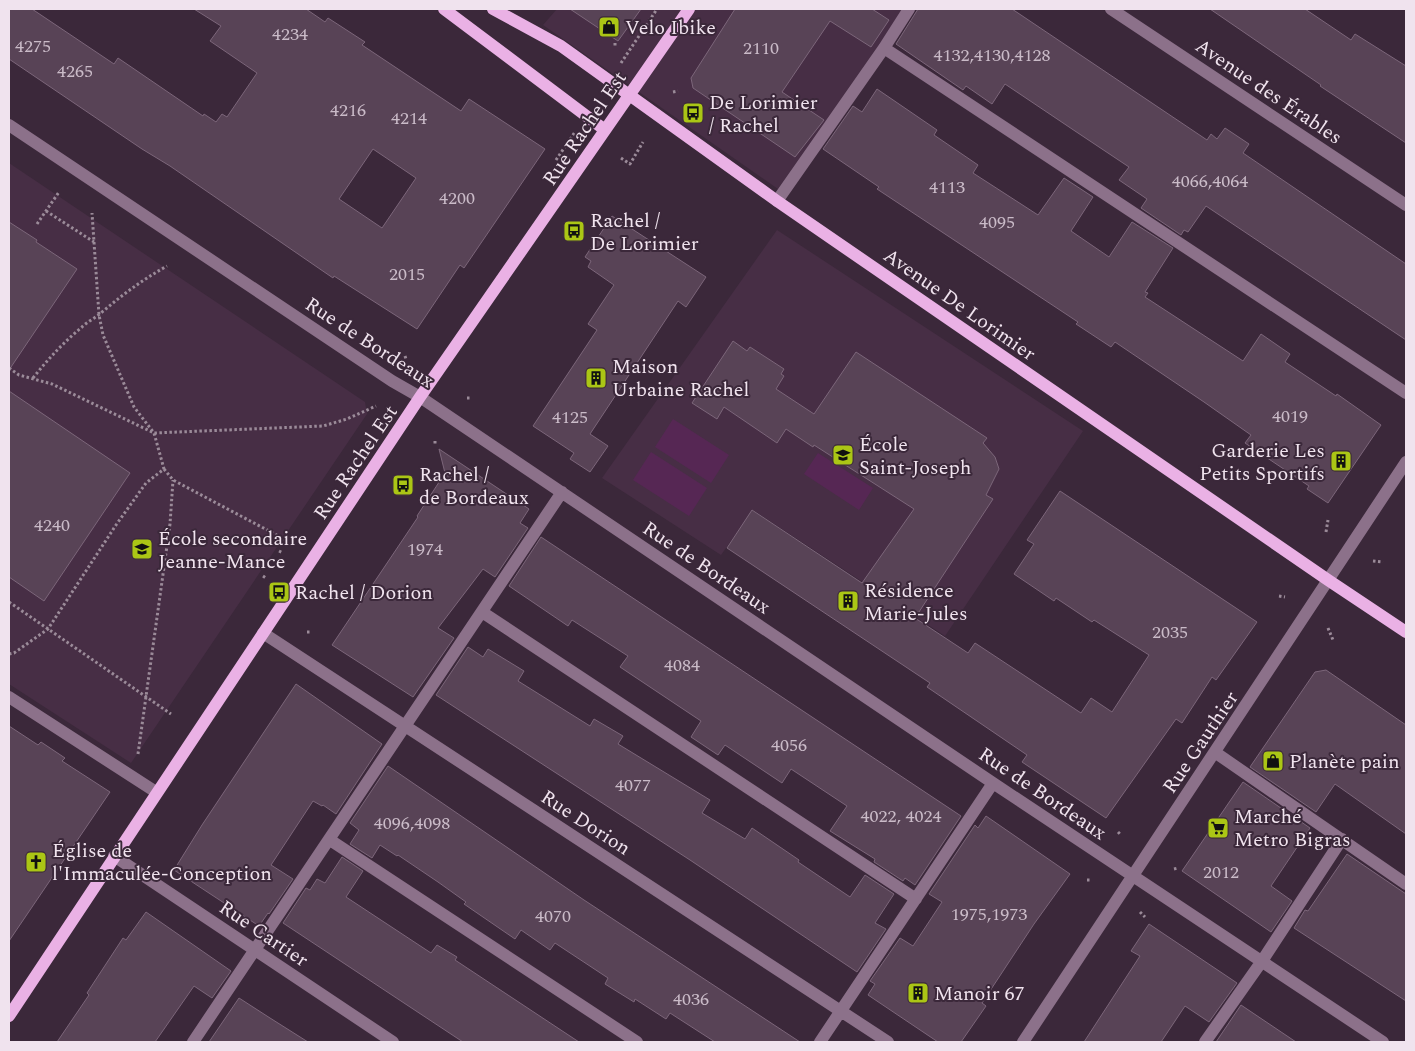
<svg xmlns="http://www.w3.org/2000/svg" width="1415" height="1051" viewBox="0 0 1415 1051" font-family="Spectral,serif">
	<rect width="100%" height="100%" fill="#3b283a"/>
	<!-- built -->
	<path fill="#472e45" d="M 557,9 L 904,9 L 778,189 L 543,25 Z
		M 9,163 L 365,402 L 367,414 L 131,763 L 9,684 Z
		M 777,230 L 1083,431 L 945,636 L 753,510 L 721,555 L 602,478 Z"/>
	<!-- green -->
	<path fill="#562754" d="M 673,419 L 729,455 L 711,483 L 655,447 Z
		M 651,452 L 707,488 L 689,516 L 633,480 Z
		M 818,453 L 873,488 L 859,510 L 804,474 Z"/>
	<!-- building -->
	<path fill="#584356" stroke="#7c667a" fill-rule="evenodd" d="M 9,9 L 32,9 L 114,64 L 118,58 L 203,116 L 204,114 L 216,122 L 222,114 L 227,117 L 257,73 L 210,41 L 221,26 L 194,9 L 306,9 L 325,22 L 328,18 L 365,42 L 362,45 L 461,111 L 469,99 L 545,149 L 464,268 L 460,265 L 417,329 L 334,276 L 333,278 L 170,166 L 142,149 L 9,59 ZM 373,149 L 416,178 L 382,228 L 339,199 Z
		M 570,9 L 641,9 L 618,41 Z
		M 735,9 L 872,9 L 889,20 L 871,47 L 830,21 L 782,92 L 824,120 L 795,157 L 693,88 L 691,78 Z
		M 918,9 L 1012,9 L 1207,140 L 1211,134 L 1217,139 L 1225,128 L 1249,144 L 1243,153 L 1406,264 L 1406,340 L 1206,206 L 1188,232 L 1184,230 L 1181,235 L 1141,208 L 1147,199 L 1119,180 L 1129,167 L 1075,131 L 1005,84 L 992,104 L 966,86 L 963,90 L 896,44 Z
		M 1210,9 L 1305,9 L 1351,40 L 1355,34 L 1406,66 L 1406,143 L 1320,86 L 1321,85 Z
		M 877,89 L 937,130 L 934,135 L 978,165 L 973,173 L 1038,215 L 1064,178 L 1093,197 L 1071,231 L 1109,257 L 1132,222 L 1173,248 L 1145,292 L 1148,293 L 1145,297 L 1243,361 L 1261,334 L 1290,354 L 1285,362 L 1336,396 L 1337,394 L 1381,425 L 1328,503 L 1307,489 L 1309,486 L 1245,443 L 1251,435 L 1204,402 L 1115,342 L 1111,347 L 1076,324 L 1078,322 L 877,189 L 879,187 L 823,149 L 853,106 L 862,112 Z
		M 612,216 L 706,277 L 686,307 L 678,301 L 590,434 L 608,446 L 590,472 L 570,459 L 574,453 L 533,426 L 597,330 L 588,324 L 614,285 L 588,267 L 591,261 L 585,257 Z
		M 9,222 L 37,240 L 36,242 L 77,269 L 9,370 Z
		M 733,341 L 747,351 L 750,347 L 784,369 L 781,374 L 784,376 L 776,389 L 814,414 L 856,352 L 987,438 L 983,443 L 995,457 L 999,469 L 986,495 L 993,499 L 915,618 L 968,653 L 975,643 L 1081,713 L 1091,698 L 1112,712 L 1149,655 L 1094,620 L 1092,622 L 1056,598 L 1054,601 L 1014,574 L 1034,544 L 1027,540 L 1060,491 L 1257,622 L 1216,680 L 1212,677 L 1182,723 L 1176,719 L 1106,818 L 1022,762 L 1027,755 L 927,687 L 930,683 L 727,548 L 752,510 L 862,583 L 914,509 L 814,445 L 813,447 L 786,429 L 777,443 L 724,407 L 717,419 L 692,403 Z
		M 9,391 L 130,473 L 44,601 L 9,577 Z
		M 439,449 L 529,509 L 520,523 L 528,528 L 495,577 L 483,569 L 438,628 L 454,638 L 413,697 L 332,645 L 418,517 L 417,516 L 445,473 Z
		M 541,537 L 961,816 L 915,885 L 905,878 L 903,881 L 874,862 L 875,859 L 830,831 L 847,806 L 791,769 L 782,783 L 725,745 L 718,755 L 691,737 L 701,721 L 620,667 L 628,656 L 572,620 L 568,626 L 509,586 Z
		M 468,647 L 483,657 L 488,649 L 524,671 L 518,681 L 590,726 L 594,719 L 623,736 L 618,744 L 710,800 L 702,813 L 745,839 L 752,828 L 799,860 L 798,862 L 850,897 L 865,875 L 894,894 L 875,923 L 886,929 L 857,972 L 690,860 L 436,695 Z
		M 1326,670 L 1406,725 L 1406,834 L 1335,784 L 1316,812 L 1250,767 L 1315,672 Z
		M 296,684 L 382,744 L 336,814 L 323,805 L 322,806 L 313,801 L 271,865 L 293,879 L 269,914 L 268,913 L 259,926 L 174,870 L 202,825 Z
		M 9,726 L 38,745 L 41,742 L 65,758 L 62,761 L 110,792 L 9,941 Z
		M 388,766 L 584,900 L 800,1042 L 715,1042 L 670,1013 L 666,1019 L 635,999 L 634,1002 L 605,984 L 608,978 L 555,943 L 550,950 L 521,930 L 515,939 L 464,904 L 466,902 L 438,882 L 398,855 L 397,856 L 380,845 L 372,858 L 350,844 L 359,830 L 350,823 Z
		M 1243,782 L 1310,828 L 1271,886 L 1292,901 L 1271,932 L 1182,871 Z
		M 986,816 L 1070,874 L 1034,924 L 982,1003 L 986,1006 L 961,1042 L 938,1042 L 868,995 L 875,984 L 870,981 L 900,938 L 913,946 L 942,902 L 929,894 L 975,825 L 978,828 Z
		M 1347,854 L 1406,894 L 1406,1001 L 1294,928 L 1305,910 L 1308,911 Z
		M 342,857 L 363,871 L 346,897 L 431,953 L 437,945 L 457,957 L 455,960 L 579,1042 L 463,1042 L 283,923 L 306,888 L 310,890 L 317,879 L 325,883 Z
		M 146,912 L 231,971 L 212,998 L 194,986 L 155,1042 L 57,1042 L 89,995 L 87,993 L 123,938 L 126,940 Z
		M 1149,924 L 1237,983 L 1209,1022 L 1185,1006 L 1161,1042 L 1084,1042 L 1140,956 L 1131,951 Z
		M 239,998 L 270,1018 L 308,1042 L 209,1042 Z
		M 1241,1005 L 1296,1042 L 1216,1042 Z"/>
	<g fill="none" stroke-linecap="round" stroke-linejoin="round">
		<!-- path -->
		<path stroke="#9b8b99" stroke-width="3" stroke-dasharray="2.5 2.5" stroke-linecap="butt" d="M 615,43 L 615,48
			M 621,63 L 657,9
			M 673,92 L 678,91
			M 621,158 L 630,164 L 643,142
			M 556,160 L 575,132
			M 46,211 L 94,242
			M 37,224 L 59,192
			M 405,356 L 406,359
			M 9,368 L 19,375 L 52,384 L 154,433 L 323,426 L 347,419 L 376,406
			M 33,378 C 48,359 64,342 82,327 C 87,322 95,318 101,313 C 122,295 142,280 167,266
			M 467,398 L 472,398
			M 435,441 L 435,444
			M 164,469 L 173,480 L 286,540
			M 1326,532 L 1328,520
			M 279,551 L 283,553
			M 1373,561 L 1383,562
			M 263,576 L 266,578
			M 1279,596 L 1285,597
			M 9,602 L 171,714
			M 1328,628 L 1333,640
			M 307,632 L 310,632
			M 9,654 L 14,653 L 48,629 L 116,525 L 146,483 L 164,469 L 154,433 L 134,407 L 103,335 L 99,315 L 92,213
			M 138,754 L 170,524 L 173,480
			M 1118,832 L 1121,835
			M 1174,869 L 1178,868
			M 1087,880 L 1091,880
			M 1140,912 L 1145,917"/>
		<!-- minor -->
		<path stroke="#8c718a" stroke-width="12" d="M 1111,9 L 1406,205
			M 884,48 L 1406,393
			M 9,125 L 392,381 L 420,397 L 993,783 L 1383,1042
			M 777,201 L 884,48 L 909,9
			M 482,612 L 916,899
			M 263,633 L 888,1042
			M 9,697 L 156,792
			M 1216,753 L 1406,884
			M 330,840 L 637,1042
			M 114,856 L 393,1042
			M 193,1042 L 562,492
			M 820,1042 L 993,783
			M 1023,1042 L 1406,462
			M 1205,1042 L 1262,961 L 1342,839"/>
		<!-- major -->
		<path stroke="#eab1e5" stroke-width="12" d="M 444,9 L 605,130
			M 493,9 L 561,46 L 777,201 L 1328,580 L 1406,632
			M 9,1016 L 420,397 L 689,9"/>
	</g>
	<!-- icons -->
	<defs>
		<g id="shop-square" transform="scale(1.125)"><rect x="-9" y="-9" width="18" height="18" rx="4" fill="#abc615" stroke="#3b283a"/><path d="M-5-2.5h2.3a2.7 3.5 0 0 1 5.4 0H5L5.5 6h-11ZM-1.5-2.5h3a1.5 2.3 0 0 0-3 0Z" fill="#111"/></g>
		<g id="bus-square" transform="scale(1.125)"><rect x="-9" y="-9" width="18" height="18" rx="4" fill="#abc615" stroke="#3b283a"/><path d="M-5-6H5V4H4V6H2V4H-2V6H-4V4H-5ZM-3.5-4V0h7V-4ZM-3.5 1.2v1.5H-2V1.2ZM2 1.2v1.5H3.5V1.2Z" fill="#111"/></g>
		<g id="building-square" transform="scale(1.125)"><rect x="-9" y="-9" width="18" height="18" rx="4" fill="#abc615" stroke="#3b283a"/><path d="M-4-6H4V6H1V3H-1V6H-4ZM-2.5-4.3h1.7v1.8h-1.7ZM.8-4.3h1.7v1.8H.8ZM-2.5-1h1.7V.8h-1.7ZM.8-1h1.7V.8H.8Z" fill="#111"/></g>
		<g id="school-square" transform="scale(1.125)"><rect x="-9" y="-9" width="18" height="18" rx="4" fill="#abc615" stroke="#3b283a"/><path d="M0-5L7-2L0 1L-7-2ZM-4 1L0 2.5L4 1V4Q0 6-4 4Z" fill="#111"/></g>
		<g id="supermarket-square" transform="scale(1.125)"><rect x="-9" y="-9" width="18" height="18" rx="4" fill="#abc615" stroke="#3b283a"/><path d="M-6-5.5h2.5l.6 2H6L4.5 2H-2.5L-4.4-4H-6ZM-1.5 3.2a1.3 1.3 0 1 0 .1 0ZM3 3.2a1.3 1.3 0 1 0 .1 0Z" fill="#111"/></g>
		<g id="church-square" transform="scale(1.125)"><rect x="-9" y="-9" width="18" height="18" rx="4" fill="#abc615" stroke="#3b283a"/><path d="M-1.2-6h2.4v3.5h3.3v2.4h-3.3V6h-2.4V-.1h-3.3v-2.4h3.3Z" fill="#111"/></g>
	</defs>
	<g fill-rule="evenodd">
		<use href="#shop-square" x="609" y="27"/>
		<use href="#bus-square" x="693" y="113"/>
		<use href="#bus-square" x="574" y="231"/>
		<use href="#building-square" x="596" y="378"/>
		<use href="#school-square" x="843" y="455"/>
		<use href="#building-square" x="1341" y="461"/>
		<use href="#bus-square" x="403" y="485"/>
		<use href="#school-square" x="142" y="549"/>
		<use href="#bus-square" x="279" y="592"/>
		<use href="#building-square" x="848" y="601"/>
		<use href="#shop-square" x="1273" y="761"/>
		<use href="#supermarket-square" x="1218" y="828"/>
		<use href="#church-square" x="36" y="862"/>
		<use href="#building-square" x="918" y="993"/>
	</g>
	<g text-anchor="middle" stroke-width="4" stroke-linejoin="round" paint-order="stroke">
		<!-- number labels -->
		<g font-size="18" fill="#cabbc8">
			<text x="290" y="40">4234</text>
			<text x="33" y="52">4275</text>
			<text x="761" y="54">2110</text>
			<text x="992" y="61">4132,4130,4128</text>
			<text x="75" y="77">4265</text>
			<text x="348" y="116">4216</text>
			<text x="409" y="124">4214</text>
			<text x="1210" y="187">4066,4064</text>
			<text x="947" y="193">4113</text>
			<text x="457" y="204">4200</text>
			<text x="997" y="228">4095</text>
			<text x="407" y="280">2015</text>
			<text x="1290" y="422">4019</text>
			<text x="570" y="423">4125</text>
			<text x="52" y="531">4240</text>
			<text x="425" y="555">1974</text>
			<text x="1170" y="638">2035</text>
			<text x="682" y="671">4084</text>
			<text x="789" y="751">4056</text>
			<text x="633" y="791">4077</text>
			<text x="901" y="822">4022, 4024</text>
			<text x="412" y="829">4096,4098</text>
			<text x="1221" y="878">2012</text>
			<text x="989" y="920">1975,1973</text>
			<text x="553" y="922">4070</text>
			<text x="691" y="1005">4036</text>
		</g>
		<!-- poi labels -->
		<g font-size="20" fill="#f0e3ee" stroke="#3b283a" text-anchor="start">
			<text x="625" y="34">Velo Ibike</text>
			<text x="709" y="109">De Lorimier<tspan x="709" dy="23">/ Rachel</tspan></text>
			<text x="590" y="227">Rachel /<tspan x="590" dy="23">De Lorimier</tspan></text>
			<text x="612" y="373">Maison<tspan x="612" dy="23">Urbaine Rachel</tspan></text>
			<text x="859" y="451">École<tspan x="859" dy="23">Saint-Joseph</tspan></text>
			<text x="1325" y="457" text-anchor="end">Garderie Les<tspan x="1325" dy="23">Petits Sportifs</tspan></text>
			<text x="419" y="481">Rachel /<tspan x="419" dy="23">de Bordeaux</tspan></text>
			<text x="158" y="545">École secondaire<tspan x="158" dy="23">Jeanne-Mance</tspan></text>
			<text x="864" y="597">Résidence<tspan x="864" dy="23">Marie-Jules</tspan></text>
			<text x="295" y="599">Rachel / Dorion</text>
			<text x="1289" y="768">Planète pain</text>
			<text x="1234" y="823">Marché<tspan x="1234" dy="23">Metro Bigras</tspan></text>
			<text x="52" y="857">Église de<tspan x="52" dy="23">l'Immaculée-Conception</tspan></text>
			<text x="934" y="1000">Manoir 67</text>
		</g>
		<!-- street labels -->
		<g font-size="20" fill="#f0e3ee" stroke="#3b283a">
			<text transform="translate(1269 91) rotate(34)" y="7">Avenue des Érables</text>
			<text transform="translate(584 128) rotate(-56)" y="7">Rue Rachel Est</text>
			<text transform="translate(960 304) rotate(35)" y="7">Avenue De Lorimier</text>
			<text transform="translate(370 342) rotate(33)" y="7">Rue de Bordeaux</text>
			<text transform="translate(355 462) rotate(-56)" y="7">Rue Rachel Est</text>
			<text transform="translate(707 567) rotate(34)" y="7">Rue de Bordeaux</text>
			<text transform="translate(1200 742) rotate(-56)" y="7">Rue Gauthier</text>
			<text transform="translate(1043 793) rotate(34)" y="7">Rue de Bordeaux</text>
			<text transform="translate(586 822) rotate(33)" y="7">Rue Dorion</text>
			<text transform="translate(264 933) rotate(34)" y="7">Rue Cartier</text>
		</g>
	</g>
	<!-- border -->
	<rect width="1415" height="1051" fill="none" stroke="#f0e3ee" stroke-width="20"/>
</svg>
